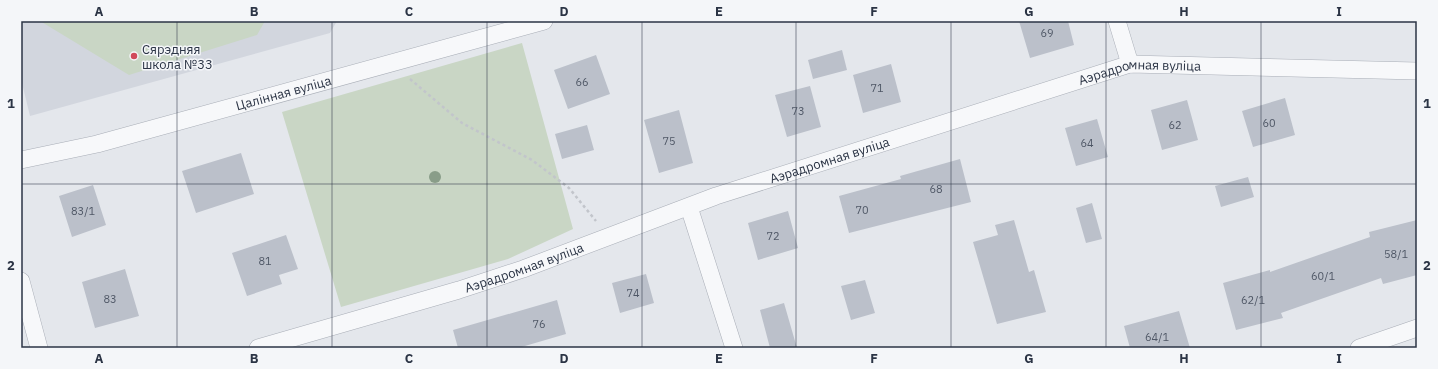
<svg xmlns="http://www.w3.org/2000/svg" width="1438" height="369" viewBox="0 0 1438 369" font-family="'IBM Plex Sans',sans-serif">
	<rect width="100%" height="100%" fill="#e4e7ec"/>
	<!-- built -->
	<path fill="#d2d6de" d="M 21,21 L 337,21 L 330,33 L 30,116 L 21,79 Z"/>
	<!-- green -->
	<path fill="#c9d6c5" d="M 40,21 L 265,21 L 257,35 L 129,75 Z
		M 522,43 L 573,229 L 508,259 L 341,307 L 282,112 Z"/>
	<!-- building -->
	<path fill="#bbc0ca" d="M 1019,21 L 1068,21 L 1074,45 L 1030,58 Z
		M 842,50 L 847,70 L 813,79 L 808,60 Z
		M 596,55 L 610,94 L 568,109 L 554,70 Z
		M 891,64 L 901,102 L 863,113 L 853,75 Z
		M 810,86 L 821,127 L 787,137 L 775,95 Z
		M 1285,98 L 1295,135 L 1253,147 L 1242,111 Z
		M 1187,100 L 1198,140 L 1162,150 L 1151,110 Z
		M 679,110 L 693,163 L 659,173 L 644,120 Z
		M 1097,119 L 1108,157 L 1076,166 L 1065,128 Z
		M 587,125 L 594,150 L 562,159 L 555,134 Z
		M 241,153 L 254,194 L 196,213 L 182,171 Z
		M 960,159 L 971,202 L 849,233 L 839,196 L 901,179 L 900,176 Z
		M 1248,177 L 1254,197 L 1221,207 L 1215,186 Z
		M 93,185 L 106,225 L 72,237 L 59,196 Z
		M 1092,203 L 1102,239 L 1086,243 L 1076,208 Z
		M 788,211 L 798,248 L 758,260 L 748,223 Z
		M 1014,220 L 1029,272 L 1034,270 L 1046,312 L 997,324 L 973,242 L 998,235 L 995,225 Z
		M 1417,220 L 1417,275 L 1383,284 L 1381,278 L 1281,313 L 1283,318 L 1236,330 L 1223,283 L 1270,270 L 1270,272 L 1370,237 L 1369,232 Z
		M 286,235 L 298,269 L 279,275 L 282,284 L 247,296 L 232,253 Z
		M 125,269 L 139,316 L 95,328 L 82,282 Z
		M 646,274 L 654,303 L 620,313 L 612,283 Z
		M 865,280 L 875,313 L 851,320 L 841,286 Z
		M 557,300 L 566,334 L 518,348 L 458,348 L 453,330 Z
		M 784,303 L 797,348 L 770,348 L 760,310 Z
		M 1179,311 L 1190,348 L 1130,348 L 1124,326 Z"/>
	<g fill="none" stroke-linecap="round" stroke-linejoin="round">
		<!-- street casing -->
		<g stroke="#a9aeb7" stroke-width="18">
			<g id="street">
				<path d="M 1117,21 L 1130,64"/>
				<path id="s1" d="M 21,160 L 97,144 L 544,21"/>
				<path d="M 689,207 L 734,348"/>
				<path d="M 21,281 L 39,348"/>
				<path id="s2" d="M 258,348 L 459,290 L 523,269 L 716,196 L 1130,64 L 1417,71"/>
				<path d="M 1359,348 L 1417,328"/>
			</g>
		</g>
		<!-- path -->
		<path stroke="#c2c5cb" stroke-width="2.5" stroke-dasharray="3 3" stroke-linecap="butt" d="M 410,79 L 462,123 L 532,160 L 569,188 L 596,221"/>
		<!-- street -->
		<use href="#street" stroke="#f7f8fa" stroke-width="17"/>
	</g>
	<!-- trees -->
	<circle fill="#899d89" cx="435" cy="177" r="6"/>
	<!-- grid -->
	<path fill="none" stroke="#2b3445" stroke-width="1" stroke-opacity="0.55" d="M 177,21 L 177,348M 332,21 L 332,348M 487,21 L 487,348M 642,21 L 642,348M 796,21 L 796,348M 951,21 L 951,348M 1106,21 L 1106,348M 1261,21 L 1261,348M 21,184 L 1417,184"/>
	<!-- markers -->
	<circle fill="#d1495b" stroke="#f4f6f9" stroke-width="1.5" cx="134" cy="56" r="4"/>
	<g text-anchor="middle" stroke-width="3" stroke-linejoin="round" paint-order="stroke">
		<!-- number labels -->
		<g font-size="11" fill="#4f5766">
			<text x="1047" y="37">69</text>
			<text x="582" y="86">66</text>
			<text x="877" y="92">71</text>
			<text x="798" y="115">73</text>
			<text x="1269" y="127">60</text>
			<text x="1175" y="129">62</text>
			<text x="669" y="145">75</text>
			<text x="1087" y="147">64</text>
			<text x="936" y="193">68</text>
			<text x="862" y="214">70</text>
			<text x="83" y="215">83/1</text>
			<text x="773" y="240">72</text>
			<text x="1396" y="258">58/1</text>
			<text x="265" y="265">81</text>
			<text x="1323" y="280">60/1</text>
			<text x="633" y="297">74</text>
			<text x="110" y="303">83</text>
			<text x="1253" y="304">62/1</text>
			<text x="539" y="328">76</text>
			<text x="1157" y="341">64/1</text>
		</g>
		<!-- poi labels -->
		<g font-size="13" fill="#2b3445" stroke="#f4f6f9" text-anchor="start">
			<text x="142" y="54">Сярэдняя<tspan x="142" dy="15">школа №33</tspan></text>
		</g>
		<!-- street labels -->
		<g font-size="13" fill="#2b3445" stroke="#f4f6f9">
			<text dy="5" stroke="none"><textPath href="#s2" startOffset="926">Аэрадромная вуліца</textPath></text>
			<text dy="5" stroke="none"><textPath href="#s1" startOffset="271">Цалінная вуліца</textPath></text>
			<text dy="5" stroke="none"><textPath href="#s2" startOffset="602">Аэрадромная вуліца</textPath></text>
			<text dy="5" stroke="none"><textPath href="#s2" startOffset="278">Аэрадромная вуліца</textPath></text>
		</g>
	</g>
	<!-- border -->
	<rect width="1438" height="369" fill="none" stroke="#f4f6f9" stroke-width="44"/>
	<rect x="22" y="22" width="1394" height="325" fill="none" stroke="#2b3445" stroke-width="1.5"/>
	<g font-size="13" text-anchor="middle" font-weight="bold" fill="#2b3445">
		<text x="99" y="16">A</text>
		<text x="254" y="16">B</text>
		<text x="409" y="16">C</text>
		<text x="564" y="16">D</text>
		<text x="719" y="16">E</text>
		<text x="874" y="16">F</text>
		<text x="1029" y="16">G</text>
		<text x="1184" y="16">H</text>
		<text x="1339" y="16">I</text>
		<text x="11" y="108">1</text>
		<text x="1427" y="108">1</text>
		<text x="11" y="270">2</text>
		<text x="1427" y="270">2</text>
		<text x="99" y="363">A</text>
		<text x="254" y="363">B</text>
		<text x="409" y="363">C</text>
		<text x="564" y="363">D</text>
		<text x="719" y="363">E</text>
		<text x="874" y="363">F</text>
		<text x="1029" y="363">G</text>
		<text x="1184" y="363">H</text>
		<text x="1339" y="363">I</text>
	</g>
</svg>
